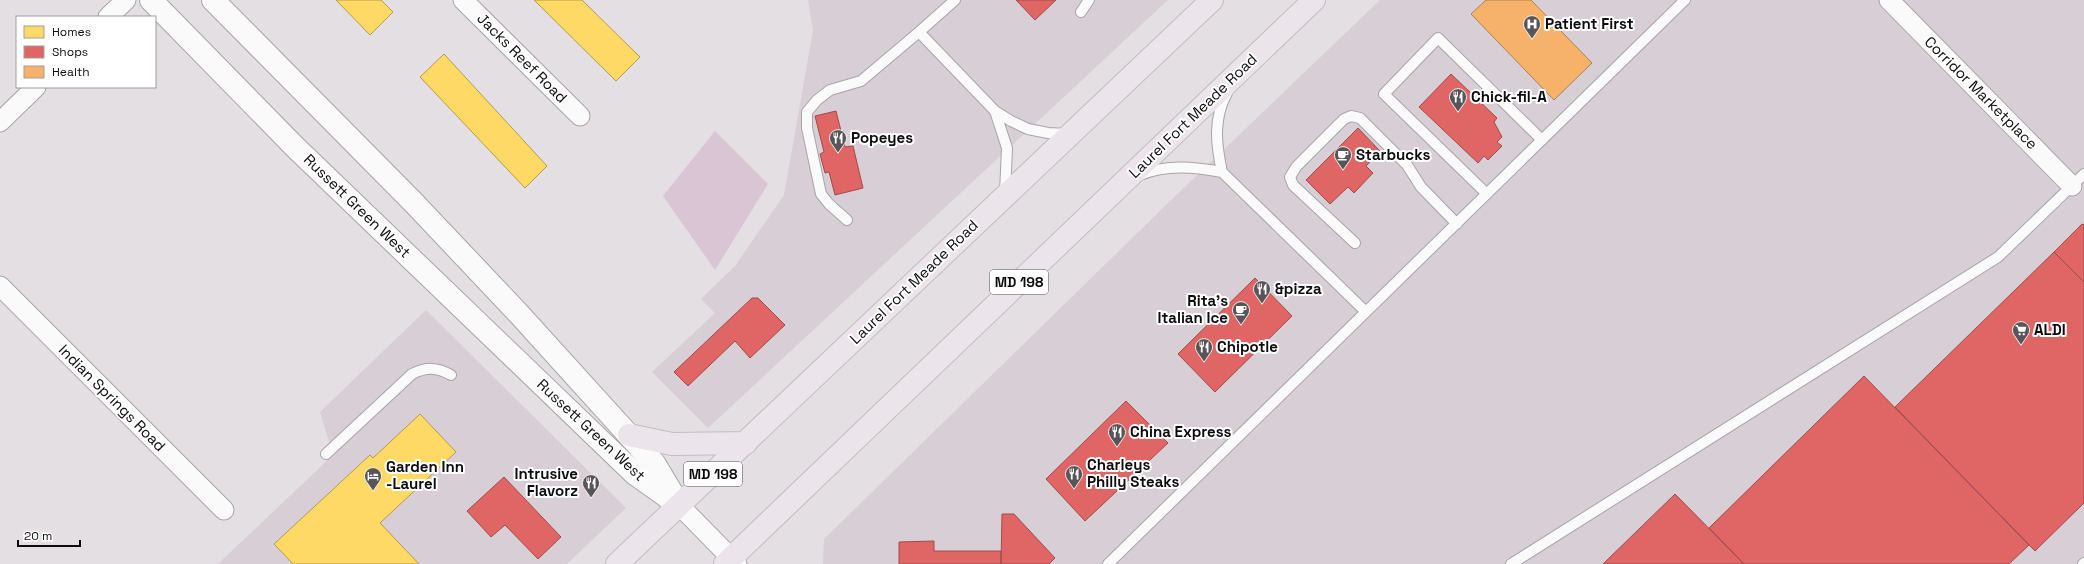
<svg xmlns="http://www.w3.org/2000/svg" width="2084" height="564" viewBox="0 0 2084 564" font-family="'Space Grotesk',sans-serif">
	<rect width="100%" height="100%" fill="#e4dfe2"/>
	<!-- built -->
	<path fill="#d8ced5" d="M 808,0 L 1168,0 L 708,428 L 652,372 L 715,313 L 701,299 L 735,266 L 784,195 L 813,31 Z
		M 1380,0 L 2084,0 L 2084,564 L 823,564 L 824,539 L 1168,203 Z
		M 426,310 L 626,508 L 567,564 L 218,564 L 333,455 L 320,412 Z"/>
	<!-- green -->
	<path fill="#d9c5d4" d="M 715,131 L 768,184 L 715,270 L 663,196 Z"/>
	<!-- homes -->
	<path fill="#ffd966" stroke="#b69b4b" d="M 336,0 L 381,0 L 393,12 L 370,35 Z
		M 534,0 L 582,0 L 640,57 L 616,81 Z
		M 444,54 L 547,166 L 525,188 L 420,77 Z
		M 420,414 L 456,452 L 380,523 L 419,564 L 293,564 L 274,544 L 370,455 L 373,458 Z"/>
	<!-- shops -->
	<path fill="#e06666" stroke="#a14b4b" d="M 1016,0 L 1056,0 L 1035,20 Z
		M 1451,74 L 1497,118 L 1494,122 L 1502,137 L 1497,142 L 1502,146 L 1488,160 L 1484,156 L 1478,163 L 1419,107 Z
		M 836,111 L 845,147 L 853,146 L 863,188 L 835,195 L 829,172 L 825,173 L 820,154 L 824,152 L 815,116 Z
		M 1358,128 L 1380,151 L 1366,166 L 1373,173 L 1354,193 L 1348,187 L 1330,204 L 1306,180 Z
		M 2082,224 L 2084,225 L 2084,282 L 2054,252 Z
		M 2054,252 L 2084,282 L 2084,503 L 2035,551 L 1895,407 Z
		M 1255,278 L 1292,316 L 1215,392 L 1178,354 Z
		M 752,298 L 758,298 L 785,325 L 750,358 L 735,341 L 688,386 L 674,372 Z
		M 1864,376 L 2029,545 L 2009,564 L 1744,564 L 1709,528 Z
		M 1126,401 L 1168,443 L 1085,521 L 1046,479 Z
		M 504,477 L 561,537 L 538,559 L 505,525 L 491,537 L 467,511 Z
		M 1675,494 L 1744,564 L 1603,564 Z
		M 1002,514 L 1014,514 L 1055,558 L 1049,564 L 1001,564 Z
		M 934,541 L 934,551 L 1001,551 L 1001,564 L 899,564 L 899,542 Z"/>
	<!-- health -->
	<path fill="#f6b26b" stroke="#b0804f" d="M 1486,0 L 1531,0 L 1592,63 L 1554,100 L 1471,14 Z"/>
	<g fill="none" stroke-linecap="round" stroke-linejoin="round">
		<!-- service casing -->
		<g stroke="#a7a4a6" stroke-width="12">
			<path id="service" d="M 1081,12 L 1089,0
				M 919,32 L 995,111 L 1011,121 L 1028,129 L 1048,133 L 1068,134
				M 995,111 L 1007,148 L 1005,193
				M 1222,172 C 1216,144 1213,119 1227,93
				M 1140,175 C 1167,164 1194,167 1222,172 L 1366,312
				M 1487,194 L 1384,94 L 1438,38 L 1542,140
				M 847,220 L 829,204 L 821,194 L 807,128 L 807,112 L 817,100 L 830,90 L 861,81 L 919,32 L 955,0
				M 1355,243 L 1293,185 L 1290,177 L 1296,167 L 1344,119 L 1351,116 L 1360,118 L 1407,165 L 1421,187 L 1457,224
				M 326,454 L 412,374 C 426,367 437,367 451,375
				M 1108,564 L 1685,0
				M 1511,564 L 1998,257 L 2084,174
				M 2083,564 L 2084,563"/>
		</g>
		<!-- minor casing -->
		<g stroke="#a7a4a6" stroke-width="21">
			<path id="minor" d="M 463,0 L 580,116
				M 1889,0 L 2072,186
				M 108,17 L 126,0
				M 0,122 L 36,87
				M 0,286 L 224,510
				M 680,506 L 737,564"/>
		</g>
		<!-- tertiary casing -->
		<g stroke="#a7a4a6" stroke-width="24">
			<path id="tertiary" d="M 151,0 L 295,147 L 635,474 L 680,506
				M 213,0 L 414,203 L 519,314 L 654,463 L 675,498"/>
		</g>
		<!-- primary casing -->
		<g stroke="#c0bec0" stroke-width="24">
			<path id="primary" d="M 629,435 L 672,444 L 746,443
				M 617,564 L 1212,0
				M 725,564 L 1314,0"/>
		</g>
		<!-- service -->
		<use href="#service" stroke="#fbfafb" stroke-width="10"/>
		<!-- minor -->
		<use href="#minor" stroke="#fbfafb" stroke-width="19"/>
		<!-- tertiary -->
		<use href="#tertiary" stroke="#fbfafb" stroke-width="22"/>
		<!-- primary -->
		<use href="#primary" stroke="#ebe4ea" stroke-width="22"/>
	</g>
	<!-- icons -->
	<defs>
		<g id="hospital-pin" transform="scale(0.9)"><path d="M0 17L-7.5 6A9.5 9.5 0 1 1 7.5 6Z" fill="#585558" stroke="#fff"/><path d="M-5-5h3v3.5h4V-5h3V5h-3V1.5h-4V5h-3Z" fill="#fff"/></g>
		<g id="restaurant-pin" transform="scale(0.9)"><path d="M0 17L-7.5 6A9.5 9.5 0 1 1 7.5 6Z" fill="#585558" stroke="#fff"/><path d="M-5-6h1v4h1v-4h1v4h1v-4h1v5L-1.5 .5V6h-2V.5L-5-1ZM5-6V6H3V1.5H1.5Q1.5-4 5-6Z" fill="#fff"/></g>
		<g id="cafe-pin" transform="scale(0.9)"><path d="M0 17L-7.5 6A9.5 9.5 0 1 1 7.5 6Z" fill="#585558" stroke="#fff"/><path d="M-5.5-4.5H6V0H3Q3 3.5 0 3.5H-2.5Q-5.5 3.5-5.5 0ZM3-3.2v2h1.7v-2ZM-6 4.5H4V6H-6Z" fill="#fff"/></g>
		<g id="supermarket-pin" transform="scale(0.9)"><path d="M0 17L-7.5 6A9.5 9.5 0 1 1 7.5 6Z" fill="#585558" stroke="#fff"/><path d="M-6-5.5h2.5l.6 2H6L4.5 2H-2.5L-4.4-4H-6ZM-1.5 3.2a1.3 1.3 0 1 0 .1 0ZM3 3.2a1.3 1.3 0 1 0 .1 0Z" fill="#fff"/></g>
		<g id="hotel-pin" transform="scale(0.9)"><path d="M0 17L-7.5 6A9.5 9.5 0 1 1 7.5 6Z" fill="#585558" stroke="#fff"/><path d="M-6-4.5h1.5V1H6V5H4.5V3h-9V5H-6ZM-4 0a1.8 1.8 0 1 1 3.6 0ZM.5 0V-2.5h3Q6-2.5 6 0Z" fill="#fff"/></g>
	</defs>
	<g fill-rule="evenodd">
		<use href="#hospital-pin" x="1532" y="24"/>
		<use href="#restaurant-pin" x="1458" y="97"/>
		<use href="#restaurant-pin" x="838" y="138"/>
		<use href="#cafe-pin" x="1343" y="155"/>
		<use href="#restaurant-pin" x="1262" y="289"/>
		<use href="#cafe-pin" x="1241" y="310"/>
		<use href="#supermarket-pin" x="2021" y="330"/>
		<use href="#restaurant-pin" x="1204" y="347"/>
		<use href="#restaurant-pin" x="1117" y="432"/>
		<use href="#restaurant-pin" x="1074" y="474"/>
		<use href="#hotel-pin" x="373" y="476"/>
		<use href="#restaurant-pin" x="591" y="483"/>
	</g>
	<g text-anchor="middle" stroke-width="4" stroke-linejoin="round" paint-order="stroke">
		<!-- shield labels -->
		<g fill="#fff" stroke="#565456" stroke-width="1">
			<rect x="990" y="270" width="58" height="24" rx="3"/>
			<rect x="684" y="462" width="58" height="24" rx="3"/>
		</g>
		<g font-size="14" font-weight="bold" fill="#0d0b0d">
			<text x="1019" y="287">MD 198</text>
			<text x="713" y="479">MD 198</text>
		</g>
		<!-- poi labels -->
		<g font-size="15" font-weight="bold" fill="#0d0b0d" stroke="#fff" text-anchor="start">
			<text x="1545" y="29">Patient First</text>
			<text x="1471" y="102">Chick-fil-A</text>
			<text x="851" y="143">Popeyes</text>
			<text x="1356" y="160">Starbucks</text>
			<text x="1275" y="294">&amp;pizza</text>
			<text x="1228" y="306" text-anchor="end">Rita's<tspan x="1228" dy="17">Italian Ice</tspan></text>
			<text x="2034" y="335">ALDI</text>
			<text x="1217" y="352">Chipotle</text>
			<text x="1130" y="437">China Express</text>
			<text x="1087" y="470">Charleys<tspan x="1087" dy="17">Philly Steaks</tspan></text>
			<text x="386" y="472">Garden Inn<tspan x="386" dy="17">-Laurel</tspan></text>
			<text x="578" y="479" text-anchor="end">Intrusive<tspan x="578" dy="17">Flavorz</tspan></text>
		</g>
		<!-- street labels -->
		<g font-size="15" fill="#0d0b0d" stroke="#fff">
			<text transform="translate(522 58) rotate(45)" y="5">Jacks Reef Road</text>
			<text transform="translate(1981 93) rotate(45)" y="5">Corridor Marketplace</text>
			<text transform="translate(1193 116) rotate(-44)" y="5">Laurel Fort Meade Road</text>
			<text transform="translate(357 206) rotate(44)" y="5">Russett Green West</text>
			<text transform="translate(914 282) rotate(-44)" y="5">Laurel Fort Meade Road</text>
			<text transform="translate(112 398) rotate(45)" y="5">Indian Springs Road</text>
			<text transform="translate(591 430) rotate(43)" y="5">Russett Green West</text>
		</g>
	</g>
	<!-- legend -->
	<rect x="16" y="16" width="140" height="72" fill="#ffffff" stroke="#9e9d9e"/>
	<rect x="24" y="26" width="20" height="12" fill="#ffd966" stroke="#9e9d9e"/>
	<text x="52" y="36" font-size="12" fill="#0d0b0d">Homes</text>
	<rect x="24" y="46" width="20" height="12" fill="#e06666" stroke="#9e9d9e"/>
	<text x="52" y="56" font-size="12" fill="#0d0b0d">Shops</text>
	<rect x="24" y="66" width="20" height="12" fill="#f6b26b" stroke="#9e9d9e"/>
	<text x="52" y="76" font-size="12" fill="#0d0b0d">Health</text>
	<!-- scale -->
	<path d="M18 540v6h62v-6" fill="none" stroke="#0d0b0d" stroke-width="2"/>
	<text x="24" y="540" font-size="12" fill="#0d0b0d" stroke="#ffffff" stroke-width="3" paint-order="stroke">20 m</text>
</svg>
